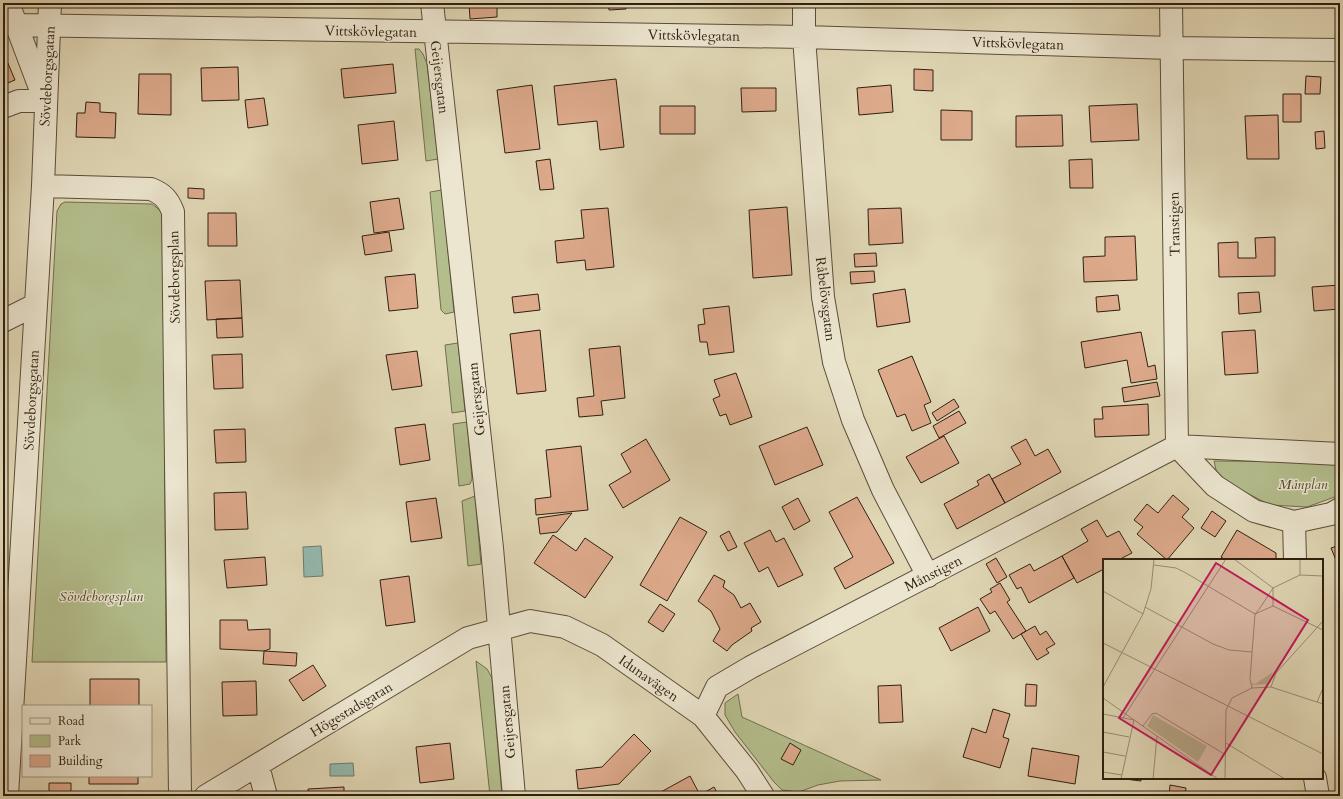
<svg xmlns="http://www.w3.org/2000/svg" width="1343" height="799" viewBox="0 0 1343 799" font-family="Cardo,serif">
	<rect width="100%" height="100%" fill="#e1d8b6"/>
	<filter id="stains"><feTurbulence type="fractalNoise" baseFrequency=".005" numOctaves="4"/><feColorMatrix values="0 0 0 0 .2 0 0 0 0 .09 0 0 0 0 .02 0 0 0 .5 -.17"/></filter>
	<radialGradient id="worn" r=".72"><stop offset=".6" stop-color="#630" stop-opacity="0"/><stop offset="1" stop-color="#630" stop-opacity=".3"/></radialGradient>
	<!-- green -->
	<path fill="#b4be8d" stroke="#726e4e" d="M 415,49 L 419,49 L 423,54 L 427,64 L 438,159 L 426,161 Z
		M 442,190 L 454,312 L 445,314 L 441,310 L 430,192 Z
		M 65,202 L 152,204 L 161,211 L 163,218 L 166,662 L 32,662 L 57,211 L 61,204 Z
		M 458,343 L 465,411 L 452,413 L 445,345 Z
		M 467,422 L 472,479 L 470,484 L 459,486 L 453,424 Z
		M 1214,461 L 1340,462 L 1340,495 L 1307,507 L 1270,505 L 1241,490 L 1217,474 Z
		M 475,496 L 481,564 L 468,566 L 462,501 Z
		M 476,661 L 487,669 L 492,678 L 502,796 L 490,796 Z
		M 738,694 L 742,717 L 881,780 L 840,781 L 818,785 L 799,792 L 782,790 L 774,782 L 735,732 L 725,715 L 725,703 Z"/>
	<!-- water -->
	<path fill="#94b9af" stroke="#6c7b6f" d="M 321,546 L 323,576 L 304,577 L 303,547 Z
		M 353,763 L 354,776 L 330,776 L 330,764 Z"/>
	<!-- building -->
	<path fill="#ddaa8c" stroke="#301f10" d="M 469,3 L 497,3 L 497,17 L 470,19 Z
		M 608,3 L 625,3 L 626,9 L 609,10 Z
		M 4,54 L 15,80 L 3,85 L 3,55 Z
		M 393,64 L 396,93 L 344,98 L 341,69 Z
		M 238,67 L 239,100 L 202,101 L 201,68 Z
		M 914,69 L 933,70 L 933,91 L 914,90 Z
		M 139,74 L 171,74 L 171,115 L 138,114 Z
		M 1306,76 L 1321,77 L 1320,94 L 1305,94 Z
		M 616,79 L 624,147 L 600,150 L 597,121 L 558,125 L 554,86 Z
		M 532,85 L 540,149 L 505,153 L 497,90 Z
		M 891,85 L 893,112 L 859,115 L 857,88 Z
		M 741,88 L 776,88 L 776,111 L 742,112 Z
		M 1283,94 L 1301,94 L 1301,122 L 1283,122 Z
		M 264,98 L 268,125 L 248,128 L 245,100 Z
		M 86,102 L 100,103 L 100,112 L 116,113 L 115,138 L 76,137 L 77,113 L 85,113 Z
		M 1137,104 L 1139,140 L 1091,142 L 1089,106 Z
		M 660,106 L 695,106 L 695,134 L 660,134 Z
		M 941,110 L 972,111 L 972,140 L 941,140 Z
		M 1062,115 L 1063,146 L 1016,147 L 1016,116 Z
		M 1278,115 L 1279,159 L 1247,159 L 1245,116 Z
		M 394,121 L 398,160 L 362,164 L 358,125 Z
		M 1324,131 L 1325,148 L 1316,149 L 1315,132 Z
		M 550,159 L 554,189 L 540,190 L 536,161 Z
		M 1092,159 L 1093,188 L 1070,188 L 1069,160 Z
		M 188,188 L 204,189 L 204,199 L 188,198 Z
		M 399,198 L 404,229 L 374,233 L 370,202 Z
		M 787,207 L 792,275 L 753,278 L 749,210 Z
		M 608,208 L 614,267 L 586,270 L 585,260 L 557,263 L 555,241 L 584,238 L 581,210 Z
		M 901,208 L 903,243 L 869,245 L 868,209 Z
		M 208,213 L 236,213 L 237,246 L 208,246 Z
		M 389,232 L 392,251 L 365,255 L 362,236 Z
		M 1135,236 L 1137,280 L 1084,282 L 1083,257 L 1105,256 L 1105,237 Z
		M 1275,237 L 1275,276 L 1219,277 L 1218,243 L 1238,242 L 1238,258 L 1256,258 L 1255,238 Z
		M 876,253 L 877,266 L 855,267 L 854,254 Z
		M 874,271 L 875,282 L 851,284 L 850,272 Z
		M 415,274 L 418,308 L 389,311 L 385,277 Z
		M 240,280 L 242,318 L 207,320 L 205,281 Z
		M 1340,285 L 1340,309 L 1314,311 L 1312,287 Z
		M 905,289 L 910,322 L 877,327 L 873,294 Z
		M 1259,292 L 1261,312 L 1239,314 L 1238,293 Z
		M 538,294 L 540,310 L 514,313 L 512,297 Z
		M 1118,295 L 1120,310 L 1097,312 L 1096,297 Z
		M 729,306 L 734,352 L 709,355 L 707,342 L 700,342 L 698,325 L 705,324 L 703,309 Z
		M 242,318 L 243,337 L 217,338 L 216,319 Z
		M 540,330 L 546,391 L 517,394 L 510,334 Z
		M 1255,330 L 1258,373 L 1225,375 L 1222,332 Z
		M 1141,332 L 1148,367 L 1155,365 L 1157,379 L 1131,383 L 1127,360 L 1085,368 L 1081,342 Z
		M 620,346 L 625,398 L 601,401 L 603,415 L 579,417 L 577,398 L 594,396 L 589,349 Z
		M 417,351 L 422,386 L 392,390 L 386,355 Z
		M 242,354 L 243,388 L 214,389 L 212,355 Z
		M 912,356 L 931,402 L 924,405 L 931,423 L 912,431 L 905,414 L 897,417 L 878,370 Z
		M 736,373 L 752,417 L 730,425 L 726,414 L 720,416 L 713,399 L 720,396 L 714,380 Z
		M 1157,382 L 1160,396 L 1124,402 L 1122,388 Z
		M 954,399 L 959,407 L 937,421 L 932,413 Z
		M 1148,404 L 1149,435 L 1095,437 L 1094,419 L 1103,419 L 1102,407 Z
		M 959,411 L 966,423 L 939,438 L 933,426 Z
		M 425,424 L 430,460 L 400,465 L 395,428 Z
		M 807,427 L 823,465 L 775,485 L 759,446 Z
		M 245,429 L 246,462 L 216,463 L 214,430 Z
		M 944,436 L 959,463 L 921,483 L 906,457 Z
		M 646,439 L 670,480 L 623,508 L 609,485 L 631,472 L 621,454 Z
		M 1026,439 L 1035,456 L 1048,449 L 1061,472 L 1005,503 L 992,479 L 1021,464 L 1011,447 Z
		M 581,446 L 588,510 L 536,515 L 535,499 L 551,497 L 546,450 Z
		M 989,474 L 1005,503 L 957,529 L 944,504 L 979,485 L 977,481 Z
		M 246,492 L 248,529 L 215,530 L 214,493 Z
		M 1173,495 L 1189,509 L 1182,517 L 1194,528 L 1167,560 L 1137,534 L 1143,527 L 1134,520 L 1147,504 L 1158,513 Z
		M 857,497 L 894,563 L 845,589 L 834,568 L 853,557 L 829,512 Z
		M 436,498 L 442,538 L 411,542 L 406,502 Z
		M 798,498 L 810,521 L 794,530 L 782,507 Z
		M 1212,511 L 1226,521 L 1215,537 L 1201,528 Z
		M 572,513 L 557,532 L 540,534 L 538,518 Z
		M 680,517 L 707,532 L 667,601 L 640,585 Z
		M 1097,520 L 1107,537 L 1119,531 L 1132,553 L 1122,558 L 1123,560 L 1104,560 L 1104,569 L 1077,583 L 1062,556 L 1088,541 L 1081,529 Z
		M 770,530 L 776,542 L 784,538 L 803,575 L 778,587 L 768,567 L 759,572 L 744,543 Z
		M 1237,530 L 1276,553 L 1276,560 L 1226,560 L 1221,557 Z
		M 729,531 L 737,547 L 728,551 L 720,536 Z
		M 553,535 L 576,551 L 585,538 L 613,557 L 585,598 L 534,563 Z
		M 1340,545 L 1340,570 L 1331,548 Z
		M 1062,556 L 1074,578 L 1029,603 L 1021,587 L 1017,589 L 1009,575 L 1030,564 L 1034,571 Z
		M 265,557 L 267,585 L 227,588 L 224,560 Z
		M 996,558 L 1007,577 L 997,583 L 986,564 Z
		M 714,575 L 725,581 L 723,587 L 734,595 L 741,608 L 750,603 L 761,622 L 751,628 L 752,631 L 732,645 L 727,651 L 713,641 L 720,629 L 711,611 L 698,601 Z
		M 409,576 L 415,622 L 386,626 L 380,580 Z
		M 1000,583 L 1010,600 L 1007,602 L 1026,631 L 1013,639 L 995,611 L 990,614 L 980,599 L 992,592 L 990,589 Z
		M 660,604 L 675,614 L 663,632 L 648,622 Z
		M 978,607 L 990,631 L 951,651 L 939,628 Z
		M 220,620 L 247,620 L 248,630 L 270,629 L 270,649 L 264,651 L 220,649 Z
		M 1035,626 L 1040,635 L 1046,631 L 1055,644 L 1046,649 L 1049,653 L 1037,660 L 1021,634 Z
		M 264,651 L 297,653 L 296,666 L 263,664 Z
		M 313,665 L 326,686 L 303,701 L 289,680 Z
		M 90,679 L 139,679 L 139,706 L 90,706 Z
		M 256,681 L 257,715 L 223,716 L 222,682 Z
		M 1026,684 L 1037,685 L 1036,706 L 1025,706 Z
		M 901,685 L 903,722 L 879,723 L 878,686 Z
		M 993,709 L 1010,714 L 1003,737 L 1009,739 L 1000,768 L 963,757 L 972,728 L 986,733 Z
		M 634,734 L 651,751 L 619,784 L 578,789 L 576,770 L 602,767 Z
		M 450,743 L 454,779 L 420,783 L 416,747 Z
		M 790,743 L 801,750 L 793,765 L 781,759 Z
		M 1032,748 L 1079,756 L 1075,784 L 1028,776 Z
		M 89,776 L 138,776 L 138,784 L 89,784 Z
		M 690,776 L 700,795 L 714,787 L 719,796 L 661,796 L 659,793 Z
		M 1117,778 L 1141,778 L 1141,781 Z
		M 49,783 L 71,783 L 71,796 L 49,796 Z
		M 1170,785 L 1186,788 L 1185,796 L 1169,796 Z
		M 344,787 L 344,796 L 309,796 L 308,789 Z"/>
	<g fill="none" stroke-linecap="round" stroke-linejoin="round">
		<!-- minor casing -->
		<g stroke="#5c4d3a" stroke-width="24">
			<path id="minor" d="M 432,3 L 492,548 L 514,796
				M 804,3 L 804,37 L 823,297 L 834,362 L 853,420 L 883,490 L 928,576
				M 1171,3 L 1177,446
				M 16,25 L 804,37 L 1171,48 L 1340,50
				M 3,107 L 19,101 L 45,101 L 8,3
				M 43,186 L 151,189 C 163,194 168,199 173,212 L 180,796
				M 3,321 L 35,305
				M 1177,446 L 1215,486 L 1254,511 L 1294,522 L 1331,514 L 1340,509
				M 1177,446 L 1340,454
				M 1294,522 L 1295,560
				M 703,716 L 717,687 L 751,667 L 1177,446
				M 258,766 L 266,796
				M 1315,778 L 1318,796
				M 7,796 L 43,186 L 50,3
				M 206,796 L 468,638 L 530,621 L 565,627 L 602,645 L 703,716 L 747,771 L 763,796"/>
		</g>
		<!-- minor -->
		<use href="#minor" stroke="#ece6d0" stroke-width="22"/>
	</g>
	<g text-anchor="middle" stroke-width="3" stroke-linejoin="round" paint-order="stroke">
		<!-- street labels -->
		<g font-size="14" fill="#301f10" stroke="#ece6d0">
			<text transform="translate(371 31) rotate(1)" y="5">Vittskövlegatan</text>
			<text transform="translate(694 35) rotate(1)" y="5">Vittskövlegatan</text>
			<text transform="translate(1018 43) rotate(2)" y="5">Vittskövlegatan</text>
			<text transform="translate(47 76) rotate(-87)" y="5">Sövdeborgsgatan</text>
			<text transform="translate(440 77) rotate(83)" y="5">Geijersgatan</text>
			<text transform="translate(1174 224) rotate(-91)" y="5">Transtigen</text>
			<text transform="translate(174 277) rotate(-91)" y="5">Sövdeborgsplan</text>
			<text transform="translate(826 299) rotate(83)" y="5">Råbelövsgatan</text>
			<text transform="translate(476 399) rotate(-96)" y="5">Geijersgatan</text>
			<text transform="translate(31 400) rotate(-87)" y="5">Sövdeborgsgatan</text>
			<text transform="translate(933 573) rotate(-27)" y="5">Månstigen</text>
			<text transform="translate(649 678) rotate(35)" y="5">Idunavägen</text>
			<text transform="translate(351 709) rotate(-31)" y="5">Högestadsgatan</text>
			<text transform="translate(507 722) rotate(-95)" y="5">Geijersgatan</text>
		</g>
		<!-- park labels -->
		<g font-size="14" font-style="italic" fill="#51472f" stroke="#ece6d0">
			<text x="1303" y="489">Månplan</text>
			<text x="101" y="601">Sövdeborgsplan</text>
		</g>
	</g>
	<!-- overview -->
	<g transform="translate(1103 559)">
		<rect width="220" height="220" fill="#e1d8b6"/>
		<path d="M 170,113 L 164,125 L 149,126 L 149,124 L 152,125 ZM 50,156 L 104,187 L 95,203 L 44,167 Z" fill="#b4be8d"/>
		<path fill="none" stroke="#9a8e74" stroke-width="1" d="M 131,0 L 170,29 L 197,16 L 220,17M 51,6 L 73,9 L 83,14 L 152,55M 197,16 L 197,0M 170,29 L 170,47 L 152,55 L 157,49 ZM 0,32 L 40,55M 170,47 L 220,71M 42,48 L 110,85 L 126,91 L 149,93M 0,84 L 220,195M 0,128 L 40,55 L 48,30 L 51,0M 168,128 L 173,114 L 220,62M 149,129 L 147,120 L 152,55M 0,139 L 115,220M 214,143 L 220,129M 0,155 L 31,161 L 18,220M 20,159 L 123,0M 40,167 L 49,155 L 53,154 L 123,196M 0,173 L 26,178M 123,184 L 182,220M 0,193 L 22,197M 0,213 L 19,216M 50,220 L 54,177M 122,220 L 123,151 L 129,139 L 149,129 L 168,128 L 220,145"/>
		<path fill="#c2185b" fill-opacity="0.15" stroke="#c2185b" stroke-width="2" d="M 113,4 L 205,61 L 108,216 L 16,159 Z"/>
		<rect width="220" height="220" fill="none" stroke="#301f10" stroke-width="2"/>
	</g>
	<!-- margin -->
	<rect width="1343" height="799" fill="none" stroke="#e1d8b6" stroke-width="16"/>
	<rect x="4" y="4" width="1335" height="791" fill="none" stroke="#301f10" stroke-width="2"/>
	<rect x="8" y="8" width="1327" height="783" fill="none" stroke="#301f10"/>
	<!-- legend -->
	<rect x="22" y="705" width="130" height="72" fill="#ece6d0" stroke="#a19683"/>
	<rect x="30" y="718" width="20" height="6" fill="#ece6d0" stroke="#a19683"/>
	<text x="58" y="725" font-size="12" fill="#301f10">Road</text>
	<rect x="30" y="735" width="20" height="12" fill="#b4be8d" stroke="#a19683"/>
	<text x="58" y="745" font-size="12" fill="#301f10">Park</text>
	<rect x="30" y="755" width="20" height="12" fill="#ddaa8c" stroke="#a19683"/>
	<text x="58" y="765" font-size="12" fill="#301f10">Building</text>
	<rect width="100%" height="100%" filter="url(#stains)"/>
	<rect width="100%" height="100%" fill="url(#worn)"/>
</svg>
